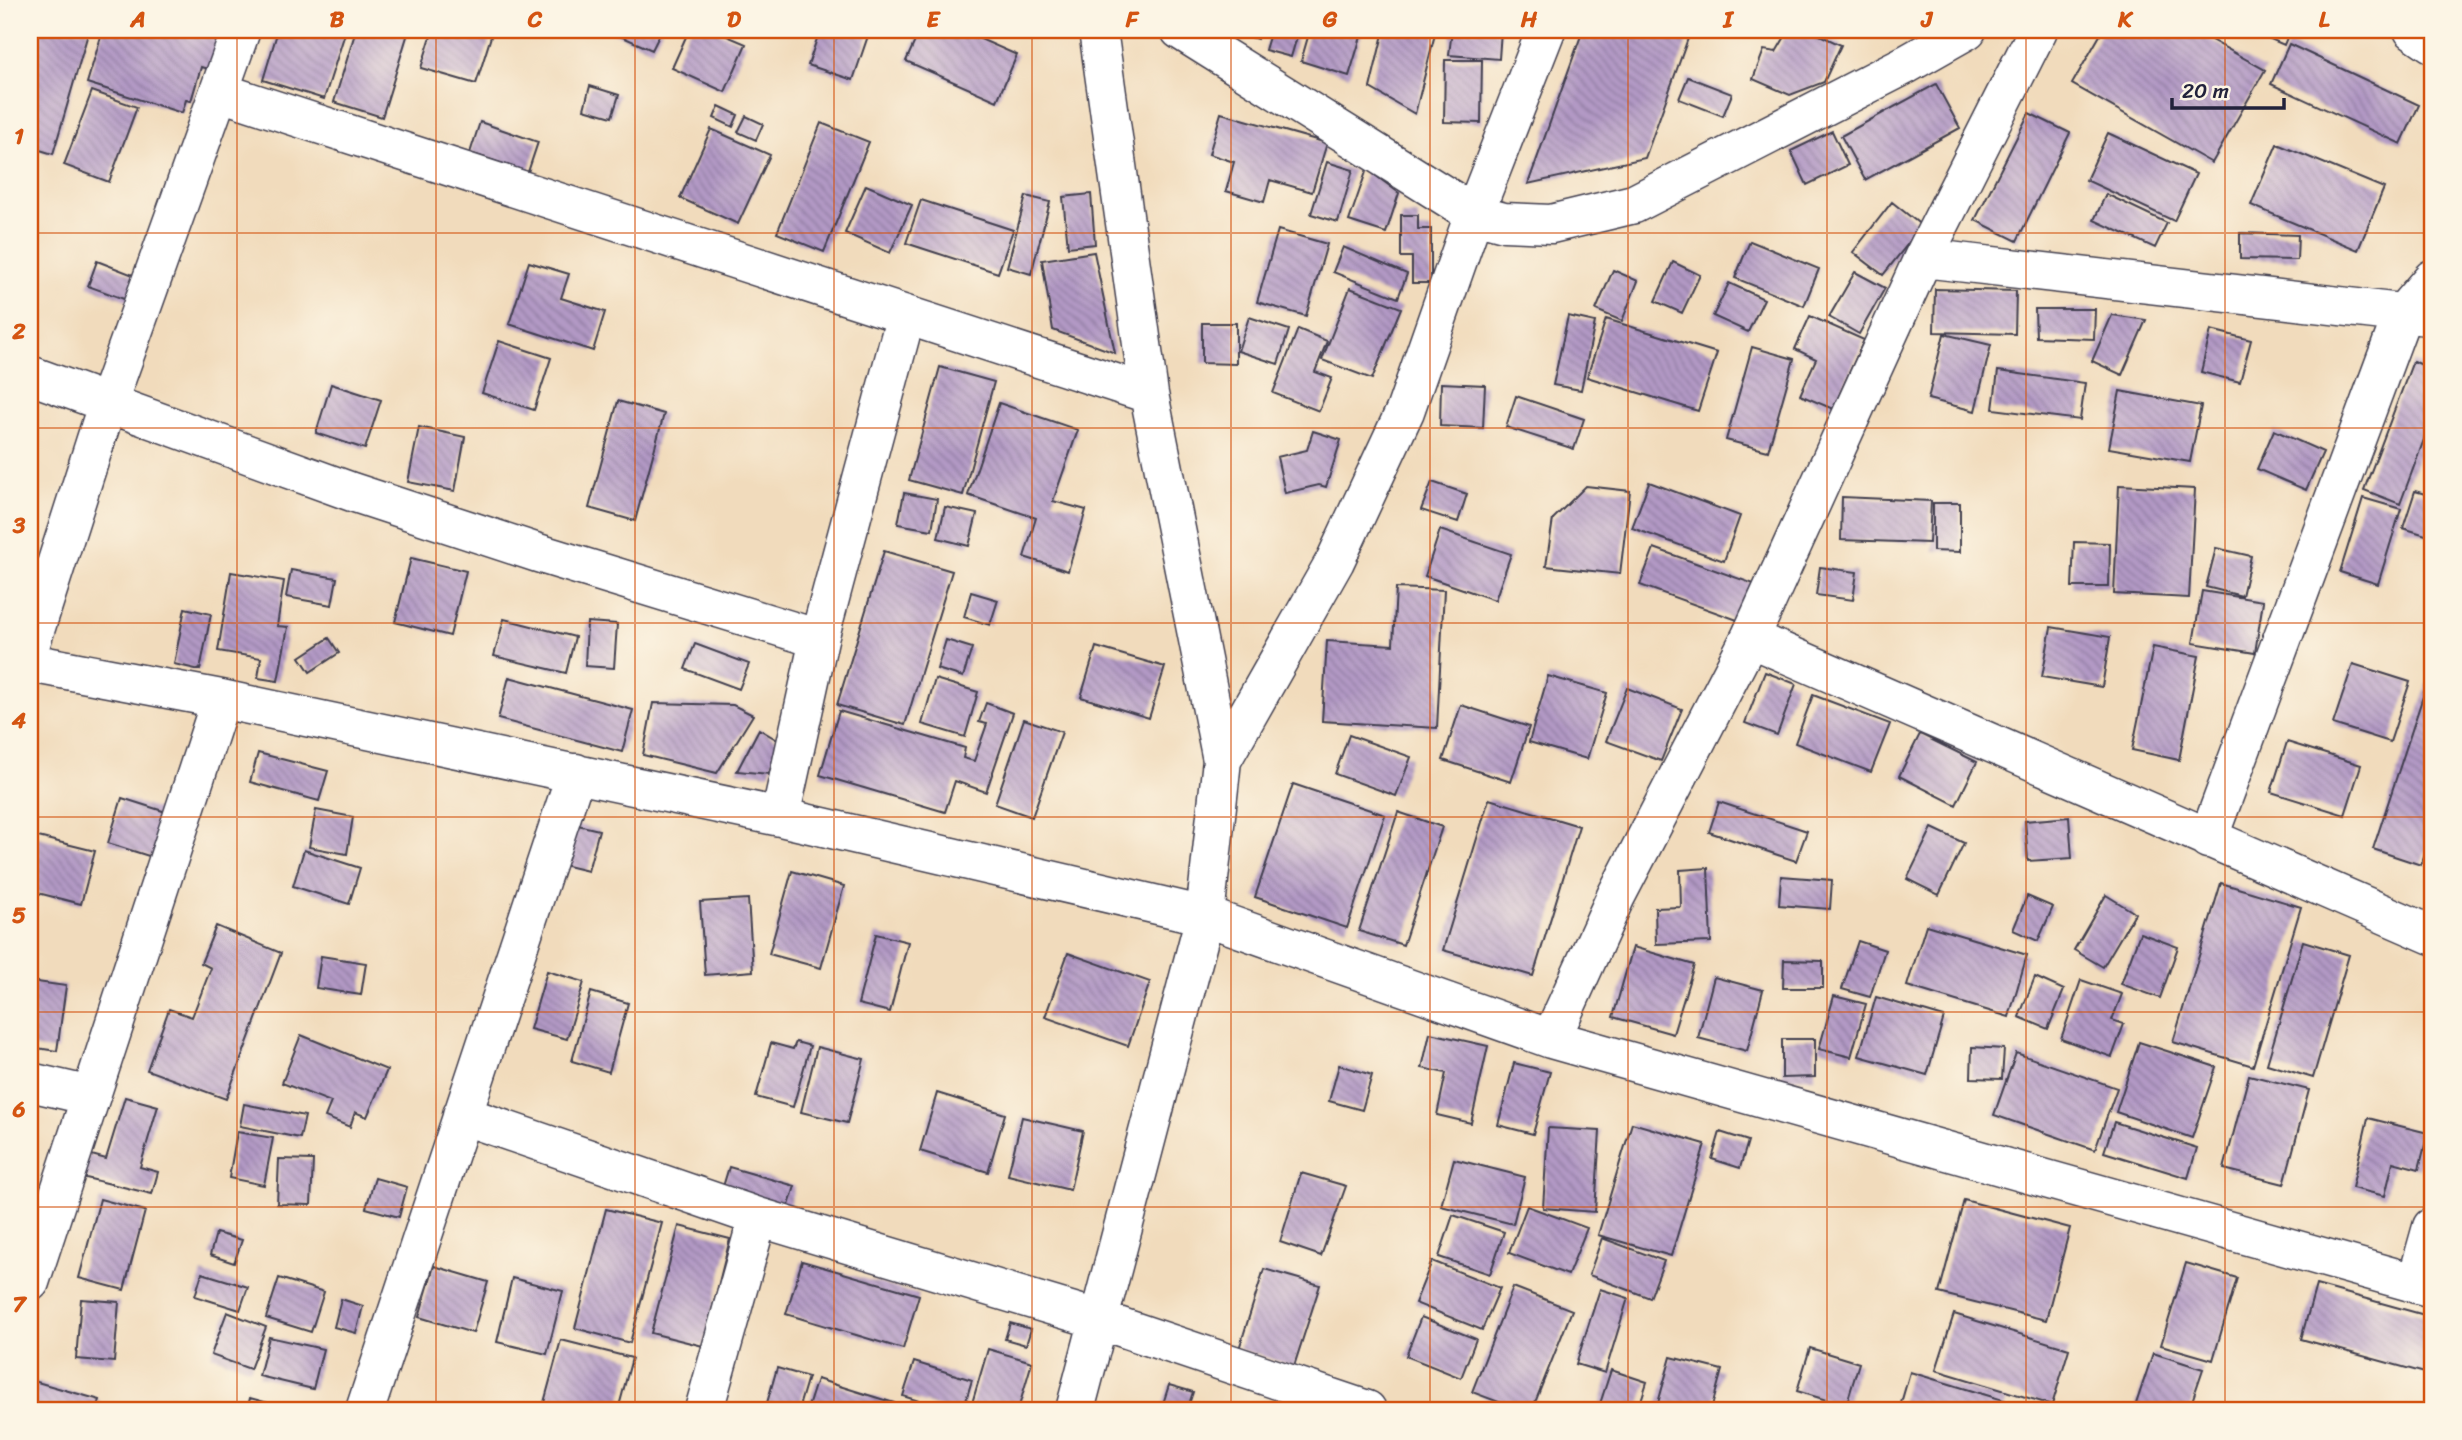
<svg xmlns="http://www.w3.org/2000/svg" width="2462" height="1440" viewBox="0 0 2462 1440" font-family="Sriracha,sans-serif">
	<defs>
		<pattern id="building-back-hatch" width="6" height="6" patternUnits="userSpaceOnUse" patternTransform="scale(1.75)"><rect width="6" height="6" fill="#b299c5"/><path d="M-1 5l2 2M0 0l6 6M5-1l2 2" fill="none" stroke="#907ca1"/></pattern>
	</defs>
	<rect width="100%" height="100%" fill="#fcf5e5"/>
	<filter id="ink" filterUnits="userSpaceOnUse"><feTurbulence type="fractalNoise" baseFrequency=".0143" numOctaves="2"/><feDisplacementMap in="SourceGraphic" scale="14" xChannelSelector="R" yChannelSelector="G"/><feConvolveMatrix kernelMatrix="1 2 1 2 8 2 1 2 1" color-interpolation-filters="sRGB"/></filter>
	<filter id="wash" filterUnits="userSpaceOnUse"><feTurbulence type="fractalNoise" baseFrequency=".00686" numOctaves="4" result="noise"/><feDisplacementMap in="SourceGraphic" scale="28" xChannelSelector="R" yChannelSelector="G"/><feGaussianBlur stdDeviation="1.57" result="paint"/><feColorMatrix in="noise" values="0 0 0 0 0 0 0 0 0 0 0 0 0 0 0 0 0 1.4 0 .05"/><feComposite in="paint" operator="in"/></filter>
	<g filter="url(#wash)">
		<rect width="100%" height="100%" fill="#f1dbbc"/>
		<g id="blocks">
			<!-- building -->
			<path fill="url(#building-back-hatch)" d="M 30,30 L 89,30 L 53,154 L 30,147 Z
				M 103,30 L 187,30 L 220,40 L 211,70 L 201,67 L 191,101 L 186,100 L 182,113 L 87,83 Z
				M 278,30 L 346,30 L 324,99 L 263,80 Z
				M 356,30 L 409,30 L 382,117 L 334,102 Z
				M 433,30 L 493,30 L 476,84 L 421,68 Z
				M 607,30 L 662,30 L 652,50 Z
				M 689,30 L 713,30 L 746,44 L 725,92 L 672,68 Z
				M 820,30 L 870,30 L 853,80 L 808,65 Z
				M 920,30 L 960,30 L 1017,55 L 997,101 L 906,61 Z
				M 1230,30 L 1260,30 L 1257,39 Z
				M 1271,30 L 1299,30 L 1291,57 L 1265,50 Z
				M 1310,30 L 1363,30 L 1349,76 L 1301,61 Z
				M 1384,30 L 1436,30 L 1415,114 L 1370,88 Z
				M 1452,30 L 1501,30 L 1499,59 L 1449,55 Z
				M 1583,30 L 1691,30 L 1645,158 L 1528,184 Z
				M 1789,30 L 1809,30 L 1841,45 L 1824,82 L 1790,95 L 1753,79 L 1764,50 L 1776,52 Z
				M 2103,30 L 2193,30 L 2265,70 L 2212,163 L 2072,84 Z
				M 2250,30 L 2290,30 L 2284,45 Z
				M 2289,44 L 2419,105 L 2401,144 L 2271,84 Z
				M 1445,60 L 1482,60 L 1481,123 L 1444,122 Z
				M 1688,77 L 1732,94 L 1723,116 L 1679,99 Z
				M 1936,84 L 1960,128 L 1865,180 L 1841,136 Z
				M 590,86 L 619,95 L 612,117 L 584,109 Z
				M 92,91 L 137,107 L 109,182 L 64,165 Z
				M 719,106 L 738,115 L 733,127 L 714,118 Z
				M 1221,113 L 1327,143 L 1312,192 L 1270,180 L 1264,202 L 1226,191 L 1234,162 L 1209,154 Z
				M 2029,113 L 2070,133 L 2017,241 L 1975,220 Z
				M 746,116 L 763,124 L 756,140 L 738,132 Z
				M 480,122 L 538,142 L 528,172 L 470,153 Z
				M 821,123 L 869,142 L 824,252 L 777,233 Z
				M 711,129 L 770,155 L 738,224 L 680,198 Z
				M 1832,131 L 1848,165 L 1807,185 L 1791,151 Z
				M 2108,133 L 2196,174 L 2174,221 L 2086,180 Z
				M 2277,144 L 2384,188 L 2358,250 L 2251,205 Z
				M 1327,162 L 1353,170 L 1338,222 L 1311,214 Z
				M 1367,169 L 1399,193 L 1386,233 L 1349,221 Z
				M 866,185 L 912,205 L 890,253 L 845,233 Z
				M 1091,194 L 1095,244 L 1068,247 L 1063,197 Z
				M 2106,194 L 2167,223 L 2155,248 L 2094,220 Z
				M 1026,196 L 1050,202 L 1031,274 L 1007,267 Z
				M 921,200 L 1013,230 L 998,273 L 906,243 Z
				M 1892,202 L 1922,226 L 1883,275 L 1853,252 Z
				M 1401,215 L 1418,215 L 1418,229 L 1431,229 L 1431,283 L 1412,283 L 1412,257 L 1401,257 Z
				M 1278,230 L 1327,244 L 1306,316 L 1257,302 Z
				M 2240,233 L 2298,235 L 2297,260 L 2240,259 Z
				M 1750,241 L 1819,269 L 1804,306 L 1735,278 Z
				M 1343,247 L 1407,274 L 1398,298 L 1333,272 Z
				M 1094,252 L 1115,353 L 1053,330 L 1042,260 Z
				M 97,261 L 141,278 L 132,302 L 88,286 Z
				M 529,262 L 569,274 L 561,298 L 605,312 L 593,351 L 509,324 Z
				M 1673,262 L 1700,275 L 1682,313 L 1655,301 Z
				M 1613,270 L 1638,281 L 1622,321 L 1596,310 Z
				M 1855,272 L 1885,288 L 1859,334 L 1829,317 Z
				M 1729,283 L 1764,299 L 1748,332 L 1713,316 Z
				M 1350,288 L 1401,308 L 1372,379 L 1322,360 Z
				M 1935,289 L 2016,291 L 2015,334 L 1934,332 Z
				M 2035,309 L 2095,309 L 2094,339 L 2036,337 Z
				M 2112,315 L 2146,320 L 2122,375 L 2092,361 Z
				M 1568,316 L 1595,322 L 1581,390 L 1553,385 Z
				M 1810,316 L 1864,340 L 1833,409 L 1800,395 L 1816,359 L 1795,349 Z
				M 1249,317 L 1289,330 L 1278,364 L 1238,351 Z
				M 1606,319 L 1717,353 L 1698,411 L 1587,377 Z
				M 1202,323 L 1236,323 L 1236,364 L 1202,363 Z
				M 1298,329 L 1327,341 L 1315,372 L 1332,378 L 1319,411 L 1273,393 Z
				M 2211,330 L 2251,340 L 2240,382 L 2201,372 Z
				M 1944,334 L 1991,345 L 1975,411 L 1928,399 Z
				M 499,341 L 551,358 L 534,410 L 482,393 Z
				M 1752,347 L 1794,359 L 1768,451 L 1726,440 Z
				M 2413,361 L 2432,369 L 2432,418 L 2400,504 L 2364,490 Z
				M 940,367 L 994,382 L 963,495 L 909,480 Z
				M 1998,371 L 2085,383 L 2080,420 L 1993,409 Z
				M 1441,383 L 1485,385 L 1483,428 L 1440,426 Z
				M 331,384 L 381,400 L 365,449 L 316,433 Z
				M 2120,391 L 2201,406 L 2190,462 L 2109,448 Z
				M 1516,396 L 1584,419 L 1574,449 L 1506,427 Z
				M 618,401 L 664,414 L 635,521 L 589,508 Z
				M 999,403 L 1078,430 L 1053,501 L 1086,510 L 1068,571 L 1024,557 L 1036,518 L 968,495 Z
				M 419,427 L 465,437 L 455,491 L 408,482 Z
				M 2274,430 L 2323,452 L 2306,490 L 2257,469 Z
				M 1313,431 L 1341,440 L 1326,487 L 1319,485 L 1285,493 L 1277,457 L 1307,450 Z
				M 1432,482 L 1467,494 L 1458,522 L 1421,510 Z
				M 1649,482 L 1740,516 L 1724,561 L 1632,528 Z
				M 2119,485 L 2195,489 L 2189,598 L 2114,594 Z
				M 1586,486 L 1630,491 L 1620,574 L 1546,566 L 1553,519 Z
				M 2415,491 L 2432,496 L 2432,537 L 2403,528 Z
				M 904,493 L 937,499 L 932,530 L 898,524 Z
				M 1842,497 L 1931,501 L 1929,543 L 1841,540 Z
				M 2363,498 L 2401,509 L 2378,584 L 2340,572 Z
				M 1933,503 L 1960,503 L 1960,552 L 1933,551 Z
				M 945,507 L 977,514 L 969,546 L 938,538 Z
				M 1440,530 L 1511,554 L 1495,600 L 1425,576 Z
				M 2074,542 L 2110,543 L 2109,587 L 2072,587 Z
				M 1654,548 L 1754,584 L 1740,621 L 1640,585 Z
				M 2216,548 L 2251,556 L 2242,596 L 2206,587 Z
				M 884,551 L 952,571 L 905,725 L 837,705 Z
				M 411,558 L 466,571 L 450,636 L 395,622 Z
				M 1820,567 L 1857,572 L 1853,600 L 1816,595 Z
				M 291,570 L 337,578 L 332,605 L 286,597 Z
				M 231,572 L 284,581 L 277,626 L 288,627 L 278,681 L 258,678 L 261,658 L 218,651 Z
				M 1396,588 L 1444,590 L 1437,728 L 1322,721 L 1327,641 L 1393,645 Z
				M 2202,591 L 2263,601 L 2255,653 L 2193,643 Z
				M 971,592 L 998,600 L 990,625 L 964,617 Z
				M 185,608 L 211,614 L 200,670 L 174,664 Z
				M 504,619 L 575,637 L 566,673 L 494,656 Z
				M 587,622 L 617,624 L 614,668 L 585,666 Z
				M 2051,627 L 2110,637 L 2102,687 L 2042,677 Z
				M 329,638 L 339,653 L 310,672 L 300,657 Z
				M 946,640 L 972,648 L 963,677 L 937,669 Z
				M 695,644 L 749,664 L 739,689 L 685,669 Z
				M 1096,647 L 1165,667 L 1149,718 L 1081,697 Z
				M 2153,647 L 2199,656 L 2179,760 L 2132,750 Z
				M 2353,664 L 2410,682 L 2390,742 L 2333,724 Z
				M 2432,669 L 2432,832 L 2421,865 L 2373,849 Z
				M 1765,672 L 1796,684 L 1777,735 L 1745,723 Z
				M 1548,676 L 1607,693 L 1587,759 L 1529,742 Z
				M 509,677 L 633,710 L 622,752 L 498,719 Z
				M 935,679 L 978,692 L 965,737 L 922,724 Z
				M 1627,688 L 1682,709 L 1661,761 L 1606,741 Z
				M 1813,695 L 1890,724 L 1871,772 L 1795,743 Z
				M 653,703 L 733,705 L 753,715 L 717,773 L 643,755 Z
				M 986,703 L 1013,713 L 986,792 L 955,781 L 945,812 L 820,775 L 839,711 L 965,748 L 963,758 L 974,761 L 987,724 L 979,722 Z
				M 1461,705 L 1529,727 L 1511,782 L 1443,760 Z
				M 1024,719 L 1062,732 L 1032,817 L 995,804 Z
				M 759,729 L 779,741 L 769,774 L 737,771 Z
				M 1920,734 L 1977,762 L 1956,805 L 1899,776 Z
				M 1349,735 L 1411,757 L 1396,796 L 1335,774 Z
				M 2287,742 L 2361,765 L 2345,815 L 2271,792 Z
				M 258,753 L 328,771 L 319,801 L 250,782 Z
				M 1293,784 L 1385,815 L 1347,928 L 1255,897 Z
				M 122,798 L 169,813 L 155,858 L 108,843 Z
				M 1489,799 L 1579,826 L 1533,976 L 1443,950 Z
				M 1719,802 L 1807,831 L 1796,861 L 1709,832 Z
				M 316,810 L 353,817 L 347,854 L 309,847 Z
				M 1398,812 L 1442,827 L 1403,945 L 1359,931 Z
				M 2069,817 L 2072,858 L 2028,861 L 2025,821 Z
				M 569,823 L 599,830 L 588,871 L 559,864 Z
				M 1932,828 L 1964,843 L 1939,895 L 1907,879 Z
				M 30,835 L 95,851 L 81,904 L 30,891 Z
				M 304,850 L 360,868 L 349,904 L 293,886 Z
				M 1708,868 L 1711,942 L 1656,944 L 1655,908 L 1681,907 L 1680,870 Z
				M 792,871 L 844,886 L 821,968 L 769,954 Z
				M 1781,876 L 1832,880 L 1830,909 L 1779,905 Z
				M 2221,883 L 2301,907 L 2253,1066 L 2173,1042 Z
				M 2106,895 L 2135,913 L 2103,967 L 2074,950 Z
				M 2027,896 L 2053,907 L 2038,941 L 2013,930 Z
				M 748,899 L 753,971 L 705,975 L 700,902 Z
				M 1926,925 L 2027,955 L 2009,1017 L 1907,986 Z
				M 216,926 L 281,953 L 226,1099 L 147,1070 L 169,1009 L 192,1017 L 211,968 L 201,963 Z
				M 2140,933 L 2178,947 L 2160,998 L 2121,984 Z
				M 876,934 L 908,942 L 890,1012 L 858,1004 Z
				M 1858,941 L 1885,950 L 1870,997 L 1842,989 Z
				M 2303,941 L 2349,955 L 2313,1078 L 2267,1064 Z
				M 1633,947 L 1694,965 L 1673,1034 L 1613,1017 Z
				M 1068,953 L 1150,982 L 1128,1046 L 1045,1017 Z
				M 321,956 L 366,963 L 361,995 L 316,988 Z
				M 1784,960 L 1823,961 L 1823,988 L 1783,988 Z
				M 547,971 L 584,982 L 567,1039 L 530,1029 Z
				M 1714,977 L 1763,990 L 1747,1051 L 1698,1038 Z
				M 2035,977 L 2064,990 L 2048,1029 L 2019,1017 Z
				M 2081,980 L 2122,994 L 2112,1020 L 2124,1024 L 2112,1057 L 2061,1039 Z
				M 30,981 L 66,986 L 57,1051 L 30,1047 Z
				M 591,992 L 628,1003 L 609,1072 L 572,1061 Z
				M 1834,996 L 1866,1004 L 1851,1057 L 1819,1049 Z
				M 1876,997 L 1944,1017 L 1927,1075 L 1859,1056 Z
				M 1430,1033 L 1488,1046 L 1471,1123 L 1437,1115 L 1446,1073 L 1422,1068 Z
				M 301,1035 L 387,1070 L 367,1117 L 355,1112 L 350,1127 L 325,1117 L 331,1102 L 282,1083 Z
				M 1782,1039 L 1815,1039 L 1815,1077 L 1782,1078 Z
				M 796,1042 L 810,1046 L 793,1107 L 756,1097 L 771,1043 L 793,1049 Z
				M 2139,1042 L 2216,1067 L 2192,1138 L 2116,1112 Z
				M 817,1047 L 864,1059 L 847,1123 L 801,1112 Z
				M 1972,1047 L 2004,1049 L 2002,1079 L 1971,1078 Z
				M 2016,1053 L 2117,1088 L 2095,1150 L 1994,1115 Z
				M 1514,1063 L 1550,1072 L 1533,1134 L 1498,1125 Z
				M 1339,1065 L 1372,1075 L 1362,1110 L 1329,1101 Z
				M 2249,1075 L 2309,1090 L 2284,1184 L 2224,1169 Z
				M 937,1093 L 1005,1114 L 988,1172 L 920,1151 Z
				M 125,1097 L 158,1106 L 140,1167 L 158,1172 L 152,1194 L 82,1177 L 88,1154 L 106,1159 Z
				M 244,1104 L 305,1116 L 300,1138 L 240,1126 Z
				M 1022,1117 L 1083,1131 L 1070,1190 L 1008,1175 Z
				M 2368,1118 L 2428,1133 L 2419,1169 L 2393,1162 L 2385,1196 L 2352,1188 Z
				M 2114,1122 L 2197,1148 L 2188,1178 L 2104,1152 Z
				M 1632,1123 L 1705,1144 L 1671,1256 L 1598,1235 Z
				M 1548,1128 L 1600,1131 L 1595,1212 L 1543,1208 Z
				M 237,1132 L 273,1138 L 264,1185 L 229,1178 Z
				M 1720,1132 L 1748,1141 L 1740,1168 L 1712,1159 Z
				M 279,1159 L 313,1160 L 311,1205 L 277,1204 Z
				M 1454,1159 L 1525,1177 L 1513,1224 L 1441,1206 Z
				M 729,1167 L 795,1186 L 788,1209 L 722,1190 Z
				M 1301,1173 L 1346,1186 L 1321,1256 L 1280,1242 Z
				M 375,1178 L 407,1187 L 399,1217 L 366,1208 Z
				M 100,1199 L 145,1211 L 124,1290 L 79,1278 Z
				M 1964,1200 L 2070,1228 L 2046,1320 L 1939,1293 Z
				M 1527,1206 L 1587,1228 L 1568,1275 L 1509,1253 Z
				M 606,1209 L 662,1223 L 630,1343 L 575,1328 Z
				M 1453,1215 L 1504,1232 L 1490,1274 L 1439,1257 Z
				M 679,1226 L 730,1239 L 703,1346 L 651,1333 Z
				M 216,1233 L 242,1240 L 234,1263 L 210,1255 Z
				M 1602,1238 L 1664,1261 L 1650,1298 L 1589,1275 Z
				M 802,1261 L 919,1295 L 903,1349 L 786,1314 Z
				M 1432,1261 L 1500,1288 L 1482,1330 L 1415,1303 Z
				M 2186,1263 L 2237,1278 L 2213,1360 L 2161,1345 Z
				M 434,1266 L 488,1282 L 473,1333 L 419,1317 Z
				M 1264,1269 L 1320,1285 L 1294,1366 L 1239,1349 Z
				M 202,1273 L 248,1287 L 240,1310 L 195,1296 Z
				M 279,1278 L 324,1292 L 311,1332 L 266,1318 Z
				M 512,1278 L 563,1291 L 547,1354 L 497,1342 Z
				M 2316,1285 L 2432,1317 L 2432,1375 L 2301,1339 Z
				M 1513,1287 L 1572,1310 L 1532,1410 L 1520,1410 L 1472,1392 Z
				M 1600,1289 L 1628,1298 L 1605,1373 L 1576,1364 Z
				M 81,1299 L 119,1302 L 114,1362 L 76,1359 Z
				M 341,1299 L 363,1306 L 356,1333 L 334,1327 Z
				M 227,1312 L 266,1327 L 250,1369 L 211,1355 Z
				M 1954,1314 L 2069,1349 L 2052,1405 L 1936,1370 Z
				M 1421,1317 L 1476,1339 L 1461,1378 L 1406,1356 Z
				M 1010,1323 L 1031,1329 L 1026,1345 L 1005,1339 Z
				M 269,1337 L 323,1349 L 313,1389 L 259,1376 Z
				M 561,1340 L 632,1358 L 618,1410 L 542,1410 Z
				M 1810,1348 L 1859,1363 L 1846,1406 L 1797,1391 Z
				M 988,1349 L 1032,1362 L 1018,1410 L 970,1410 Z
				M 2153,1353 L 2203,1369 L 2189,1410 L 2134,1410 Z
				M 1671,1357 L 1722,1370 L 1711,1410 L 1656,1410 Z
				M 914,1362 L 972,1380 L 963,1410 L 948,1410 L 903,1396 Z
				M 777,1368 L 808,1377 L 798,1410 L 767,1403 Z
				M 1611,1370 L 1647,1382 L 1638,1410 L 1598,1410 Z
				M 1910,1372 L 2006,1401 L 2003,1410 L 1899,1410 Z
				M 817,1379 L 894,1403 L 892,1410 L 807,1410 Z
				M 30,1380 L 100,1400 L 97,1410 L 30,1410 Z
				M 1169,1385 L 1193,1392 L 1187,1410 L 1161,1410 Z
				M 250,1398 L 290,1409 L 290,1410 L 247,1410 Z"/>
		</g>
	</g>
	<g filter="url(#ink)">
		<use href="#blocks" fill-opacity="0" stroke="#413e4e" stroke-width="2"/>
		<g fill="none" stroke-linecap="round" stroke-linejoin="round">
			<!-- street casing -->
			<g stroke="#413e4e" stroke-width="41">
				<path id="street" d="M 1098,30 L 1149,394 L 1222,760
					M 1180,30 L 1474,214 L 1504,222 L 1551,224 L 1634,204 L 1907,64 L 1967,30
					M 2413,30 L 2432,43
					M 220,92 L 1149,394
					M 1923,258 L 2427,316
					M 30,375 L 352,492 L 538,553 L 819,639
					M 1750,638 L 2432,935
					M 30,646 L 108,402 L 241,30
					M 30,663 L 221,699 L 780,817 L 1205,916 L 1551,1039 L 2432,1288
					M 780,817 L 819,639 L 906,315
					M 2208,839 L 2403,313 L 2432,279
					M 1551,1039 L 1616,896 L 1750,638 L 1923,258 L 2038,30
					M 30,1082 L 91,1096
					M 462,1115 L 758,1217 L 1100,1320 L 1367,1410
					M 30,1282 L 221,699
					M 2416,1284 L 2432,1227
					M 365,1410 L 576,773
					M 704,1410 L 758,1217
					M 1075,1410 L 1205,916 L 1222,760 L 1335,561 L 1405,411 L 1474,214 L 1546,30"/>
			</g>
			<!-- street -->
			<use href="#street" stroke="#fff" stroke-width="38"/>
		</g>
	</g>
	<!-- grid -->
	<path fill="none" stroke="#d45411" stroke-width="2" stroke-opacity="0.55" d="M 237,30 L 237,1410M 436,30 L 436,1410M 635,30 L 635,1410M 834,30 L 834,1410M 1032,30 L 1032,1410M 1231,30 L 1231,1410M 1430,30 L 1430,1410M 1628,30 L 1628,1410M 1827,30 L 1827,1410M 2026,30 L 2026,1410M 2225,30 L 2225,1410M 30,233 L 2432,233M 30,428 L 2432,428M 30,623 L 2432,623M 30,817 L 2432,817M 30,1012 L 2432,1012M 30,1207 L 2432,1207"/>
	<!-- margin -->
	<rect width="2462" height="1440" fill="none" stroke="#fcf5e5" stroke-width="77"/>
	<!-- scale -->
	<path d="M2172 98v10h112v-10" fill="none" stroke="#22223b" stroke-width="3.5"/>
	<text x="2182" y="98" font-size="21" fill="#22223b" stroke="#fcf5e5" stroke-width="5" paint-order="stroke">20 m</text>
	<rect x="38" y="38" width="2386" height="1364" fill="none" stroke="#d45411" stroke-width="2.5"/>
	<g font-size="23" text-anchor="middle" font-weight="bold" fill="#d45411">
		<text x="138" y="27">A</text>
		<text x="337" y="27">B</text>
		<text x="535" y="27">C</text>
		<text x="734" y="27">D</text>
		<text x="933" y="27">E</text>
		<text x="1132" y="27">F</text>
		<text x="1330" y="27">G</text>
		<text x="1529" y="27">H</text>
		<text x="1728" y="27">I</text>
		<text x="1927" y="27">J</text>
		<text x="2125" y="27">K</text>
		<text x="2324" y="27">L</text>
		<text x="19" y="144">1</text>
		<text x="19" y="339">2</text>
		<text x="19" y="533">3</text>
		<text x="19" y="728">4</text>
		<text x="19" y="923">5</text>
		<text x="19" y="1117">6</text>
		<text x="19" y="1312">7</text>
	</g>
</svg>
